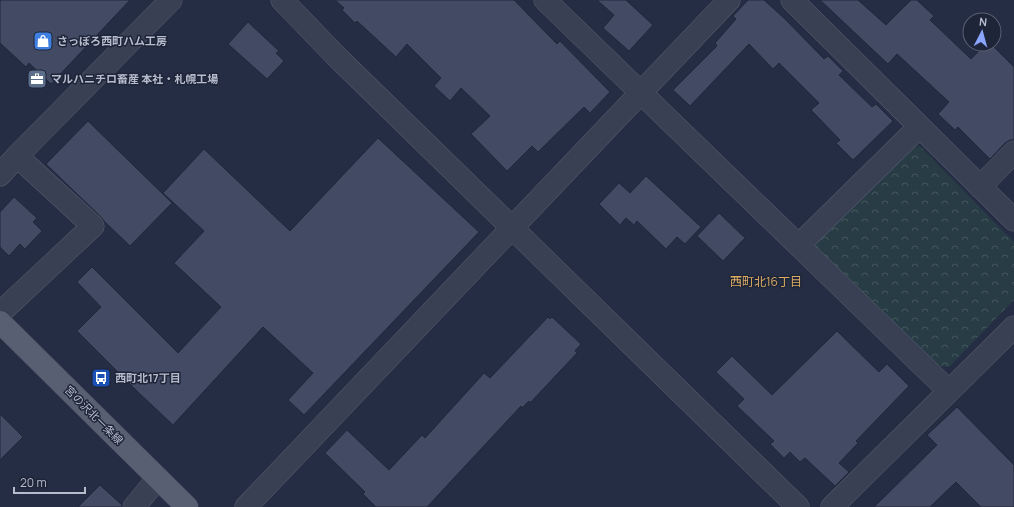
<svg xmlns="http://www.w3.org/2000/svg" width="1014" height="507" viewBox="0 0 1014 507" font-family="Manrope,'Noto Sans JP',sans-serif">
	<defs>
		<pattern id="park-crowns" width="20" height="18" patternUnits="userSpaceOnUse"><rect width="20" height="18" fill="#273c44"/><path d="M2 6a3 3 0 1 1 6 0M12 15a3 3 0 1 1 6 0" fill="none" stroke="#44565e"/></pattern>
	</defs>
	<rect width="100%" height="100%" fill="#252d44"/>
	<!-- park -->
	<path fill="url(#park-crowns)" d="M 912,146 L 920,146 L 1014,242 L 1014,300 L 949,367 L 934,365 L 817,249 L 815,243 Z"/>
	<!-- building -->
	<path fill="#424a64" stroke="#20273a" d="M 0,0 L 130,0 L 51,84 L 29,63 L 26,67 L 0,43 Z
		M 335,0 L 514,0 L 557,44 L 560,41 L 610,92 L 590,113 L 584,107 L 538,152 L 532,146 L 507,171 L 471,134 L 490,116 L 461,88 L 450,101 L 434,86 L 441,78 L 407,44 L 396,57 L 357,21 L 355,23 L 342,10 L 344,8 Z
		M 597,0 L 626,0 L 653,25 L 629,51 L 603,28 L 614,15 Z
		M 748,0 L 764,0 L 785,19 L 824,59 L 828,56 L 843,71 L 839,75 L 872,107 L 876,104 L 893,121 L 853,160 L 836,143 L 840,140 L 811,110 L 819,103 L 779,63 L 773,69 L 749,44 L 690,106 L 673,90 L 717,46 L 715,43 L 736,19 L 733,16 Z
		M 820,0 L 858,0 L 886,25 L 911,0 L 917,0 L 934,16 L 930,20 L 971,59 L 986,44 L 991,44 L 1014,67 L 1014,140 L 1010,140 L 1005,143 L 990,159 L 958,127 L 955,130 L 938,114 L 949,102 L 897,54 L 888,64 Z
		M 248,22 L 279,51 L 276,53 L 284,61 L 267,79 L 228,44 Z
		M 88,121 L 172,203 L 130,246 L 104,221 L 101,217 L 46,164 Z
		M 378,138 L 479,232 L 304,415 L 288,400 L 313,373 L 263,327 L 173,425 L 139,393 L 77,331 L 101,307 L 77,282 L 92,267 L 178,353 L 221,307 L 174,263 L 204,231 L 163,193 L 204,149 L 290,231 Z
		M 646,176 L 701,227 L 685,244 L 677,237 L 666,249 L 637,221 L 634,225 L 626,218 L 620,225 L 599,204 L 619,183 L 630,193 Z
		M 14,197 L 37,218 L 33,222 L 42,231 L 25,249 L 20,244 L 9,256 L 0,247 L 0,212 Z
		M 719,213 L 745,238 L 723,261 L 697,236 Z
		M 548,317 L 550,319 L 552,317 L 581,344 L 575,351 L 577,353 L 530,403 L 529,401 L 522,408 L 521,406 L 427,507 L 376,507 L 363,494 L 365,492 L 325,453 L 347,430 L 389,470 L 422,435 L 425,438 L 484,373 L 490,378 Z
		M 837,331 L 879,372 L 887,364 L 909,386 L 856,441 L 858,443 L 839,463 L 849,472 L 835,486 L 805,458 L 800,462 L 790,452 L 784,458 L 770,444 L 774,441 L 737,406 L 744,399 L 716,372 L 732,356 L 772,395 Z
		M 957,407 L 1014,465 L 1014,507 L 981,507 L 956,482 L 930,507 L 874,507 L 937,445 L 927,435 Z
		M 0,414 L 23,437 L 0,460 Z
		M 100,485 L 122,505 L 122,507 L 78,507 Z"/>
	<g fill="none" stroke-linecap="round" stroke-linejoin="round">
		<!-- minor casing -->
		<g stroke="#555b6d" stroke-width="23">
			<path id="minor" d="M 282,0 L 337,57 L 798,507
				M 545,0 L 949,391
				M 792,0 L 1014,220
				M 0,175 L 17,156 L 171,0
				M 980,187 L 1014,152
				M 799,245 L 919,127
				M 0,313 L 93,226 L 17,156
				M 134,507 L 158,478
				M 246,507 L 729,0
				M 832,507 L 1014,327"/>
		</g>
		<!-- major casing -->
		<g stroke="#43495c" stroke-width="23">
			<path id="major" d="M 0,322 L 187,507"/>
		</g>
		<!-- minor -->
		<use href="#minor" stroke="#3a4053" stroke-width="22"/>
		<!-- major -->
		<use href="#major" stroke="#585f73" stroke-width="22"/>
	</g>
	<!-- icons -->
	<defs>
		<g id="shop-square" transform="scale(1)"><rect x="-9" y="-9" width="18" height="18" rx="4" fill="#3f7fe0" stroke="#1e2538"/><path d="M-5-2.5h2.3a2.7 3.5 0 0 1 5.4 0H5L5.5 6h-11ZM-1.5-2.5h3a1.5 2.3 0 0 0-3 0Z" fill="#fff"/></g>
		<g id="office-square" transform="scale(1)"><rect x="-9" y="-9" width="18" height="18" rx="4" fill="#5c6f8a" stroke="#1e2538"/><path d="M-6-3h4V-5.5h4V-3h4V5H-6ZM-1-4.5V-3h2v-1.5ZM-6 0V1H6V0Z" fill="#fff"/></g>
		<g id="bus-square" transform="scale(1)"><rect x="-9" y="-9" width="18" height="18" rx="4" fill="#1a4fb4" stroke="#1e2538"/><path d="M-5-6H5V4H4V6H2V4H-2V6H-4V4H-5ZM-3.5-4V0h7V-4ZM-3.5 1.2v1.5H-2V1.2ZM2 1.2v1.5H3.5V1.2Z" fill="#fff"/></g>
	</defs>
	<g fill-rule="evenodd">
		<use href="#shop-square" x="43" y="41"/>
		<use href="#office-square" x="37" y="79"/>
		<use href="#bus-square" x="101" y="378"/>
	</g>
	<g text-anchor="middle" stroke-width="3" stroke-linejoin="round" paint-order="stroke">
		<!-- poi labels -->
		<g font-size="11" font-weight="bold" fill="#b7bccd" stroke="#1e2538" text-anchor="start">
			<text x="57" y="45">さっぽろ西町ハム工房</text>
			<text x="51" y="83">マルハニチロ畜産 本社・札幌工場</text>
			<text x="115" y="382">西町北17丁目</text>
		</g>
		<!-- street labels -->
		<g font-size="11" fill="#b7bccd" stroke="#1e2538">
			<text transform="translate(94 415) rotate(45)" y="4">宮の沢北一条線</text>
		</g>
		<!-- neighbourhood labels -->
		<g font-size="12" fill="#dcab63" stroke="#1e2538">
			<text x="766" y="286">西町北16丁目</text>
		</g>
	</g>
	<!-- north arrow -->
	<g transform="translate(982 32) rotate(6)"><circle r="19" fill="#1e2538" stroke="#5b6174"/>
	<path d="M0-3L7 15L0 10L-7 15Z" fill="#8ba5fe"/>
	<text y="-6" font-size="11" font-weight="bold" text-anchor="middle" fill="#b7bccd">N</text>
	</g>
	<!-- scale -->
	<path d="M14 487v6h71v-6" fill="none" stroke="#b7bccd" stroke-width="2"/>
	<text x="20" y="487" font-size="12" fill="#b7bccd" stroke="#1e2538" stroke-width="3" paint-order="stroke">20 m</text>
</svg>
